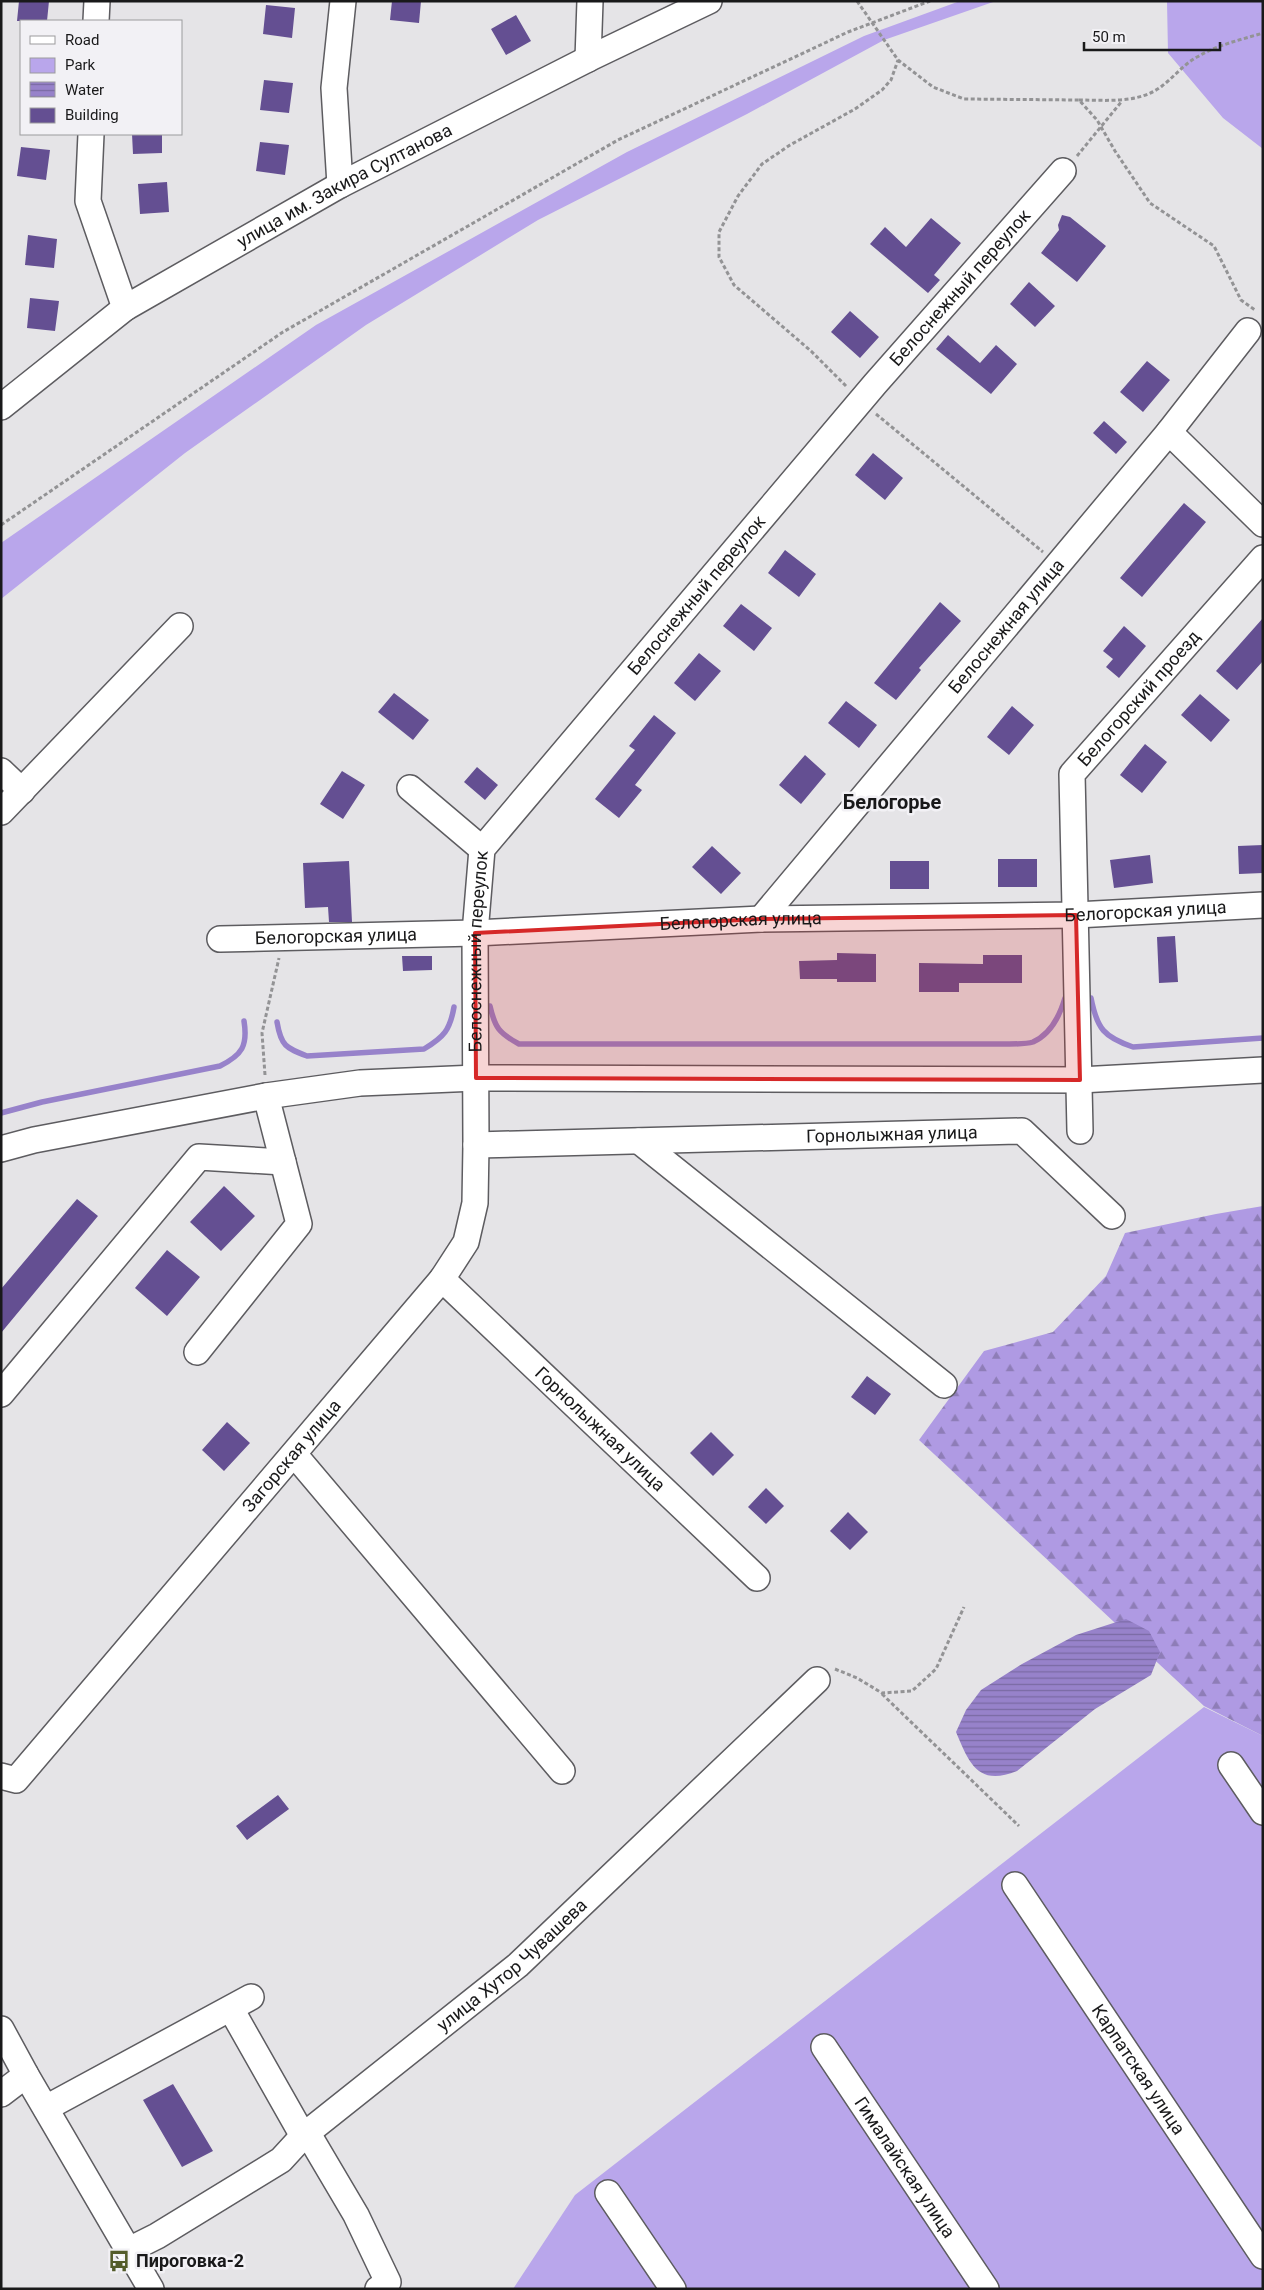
<svg xmlns="http://www.w3.org/2000/svg" width="1264" height="2290" viewBox="0 0 1264 2290" font-family="Roboto,sans-serif">
	<defs>
		<pattern id="forest-firs" width="22" height="20" patternUnits="userSpaceOnUse" patternTransform="scale(1.25)"><rect width="22" height="20" fill="#af9ae3"/><path d="M5 1l3.5 6h-7zM16 11l3.5 6h-7z" fill="#8e7db7"/></pattern>
		<pattern id="water-rules" width="6" height="5" patternUnits="userSpaceOnUse" patternTransform="scale(1.25)"><rect width="6" height="5" fill="#9782ca"/><path d="M0 2.5h6" fill="none" stroke="#7a6aa3"/></pattern>
	</defs>
	<rect width="100%" height="100%" fill="#e5e4e7"/>
	<!-- green -->
	<path fill="#b9a6eb" d="M 960,1 L 996,1 L 884,40 L 747,114 L 538,220 L 366,325 L 185,453 L 1,599 L 1,543 L 316,325 L 627,152 L 864,36 Z
		M 1167,1 L 1263,1 L 1263,149 L 1223,118 L 1168,53 Z
		M 1204,1707 L 1263,1736 L 1263,2289 L 513,2289 L 575,2195 Z"/>
	<!-- forest -->
	<path fill="url(#forest-firs)" d="M 1263,1206 L 1263,1736 L 1204,1706 L 919,1440 L 984,1351 L 1053,1332 L 1106,1276 L 1125,1233 L 1216,1214 Z"/>
	<!-- water -->
	<path fill="url(#water-rules)" d="M 1126,1619 L 1149,1631 L 1160,1652 L 1151,1675 L 1095,1709 L 1017,1771 C 978,1787 969,1763 956,1732 L 966,1710 L 981,1690 L 1022,1664 L 1076,1635 Z"/>
	<g fill="none" stroke-linecap="round" stroke-linejoin="round">
		<!-- stream -->
		<path stroke="#9782ca" stroke-width="5.5" d="M 1091,998 C 1097,1029 1104,1037 1133,1047 L 1263,1038
			M 490,1006 C 495,1028 499,1033 519,1044 L 1009,1044 C 1016,1044 1027,1044 1033,1042 C 1051,1034 1060,1015 1065,998
			M 277,1022 C 281,1046 286,1048 307,1056 L 424,1049 C 444,1037 450,1030 454,1007
			M 1,1113 L 42,1102 L 220,1066 C 242,1055 248,1046 244,1021"/>
	</g>
	<!-- building -->
	<path fill="#644f92" d="M 19,1 L 49,1 L 47,21 L 17,21 Z
		M 392,1 L 421,1 L 419,23 L 390,20 Z
		M 266,5 L 295,8 L 292,38 L 263,34 Z
		M 516,15 L 531,41 L 506,55 L 491,29 Z
		M 264,80 L 293,83 L 289,113 L 260,110 Z
		M 132,134 L 162,134 L 162,153 L 133,154 Z
		M 260,142 L 289,145 L 285,175 L 256,171 Z
		M 21,147 L 50,150 L 46,180 L 17,176 Z
		M 167,182 L 169,212 L 140,214 L 138,184 Z
		M 1062,215 L 1070,217 L 1106,246 L 1077,282 L 1041,253 L 1059,230 L 1058,225 Z
		M 931,218 L 961,243 L 934,275 L 940,280 L 928,293 L 870,244 L 885,227 L 906,247 Z
		M 28,235 L 57,239 L 54,268 L 25,265 Z
		M 1029,282 L 1055,306 L 1035,327 L 1010,304 Z
		M 30,298 L 59,301 L 55,331 L 27,328 Z
		M 850,311 L 879,337 L 860,358 L 831,332 Z
		M 948,335 L 980,363 L 996,345 L 1017,364 L 991,394 L 936,349 Z
		M 1147,361 L 1170,380 L 1143,412 L 1120,392 Z
		M 1104,421 L 1127,442 L 1116,454 L 1093,433 Z
		M 873,453 L 903,478 L 885,500 L 855,475 Z
		M 1184,503 L 1206,522 L 1142,597 L 1120,578 Z
		M 785,550 L 816,574 L 799,597 L 768,573 Z
		M 940,602 L 961,621 L 919,668 L 921,670 L 896,700 L 874,683 Z
		M 741,604 L 772,628 L 754,651 L 723,626 Z
		M 1263,618 L 1263,661 L 1237,690 L 1216,671 Z
		M 1124,626 L 1146,646 L 1119,678 L 1106,667 L 1113,659 L 1103,651 Z
		M 699,653 L 721,671 L 695,701 L 674,683 Z
		M 394,693 L 429,720 L 413,740 L 378,712 Z
		M 1200,694 L 1230,720 L 1211,742 L 1181,715 Z
		M 846,701 L 877,725 L 859,748 L 828,723 Z
		M 1012,706 L 1034,725 L 1009,755 L 987,737 Z
		M 654,715 L 676,733 L 635,785 L 642,790 L 619,818 L 595,799 L 635,750 L 629,746 Z
		M 1145,744 L 1167,762 L 1142,793 L 1120,775 Z
		M 805,755 L 826,774 L 801,804 L 779,785 Z
		M 477,767 L 498,785 L 485,800 L 464,782 Z
		M 342,771 L 365,785 L 343,819 L 320,804 Z
		M 1263,845 L 1263,873 L 1239,874 L 1238,846 Z
		M 712,846 L 741,873 L 721,894 L 692,867 Z
		M 1150,855 L 1153,883 L 1114,888 L 1110,860 Z
		M 998,859 L 1037,859 L 1037,887 L 998,887 Z
		M 349,861 L 352,922 L 329,922 L 328,907 L 305,908 L 303,863 Z
		M 890,861 L 929,861 L 929,889 L 890,889 Z
		M 1175,936 L 1178,982 L 1159,983 L 1157,937 Z
		M 837,953 L 876,954 L 876,982 L 837,982 L 837,979 L 800,979 L 799,961 L 837,960 Z
		M 983,955 L 1022,955 L 1022,983 L 959,983 L 959,992 L 919,992 L 919,963 L 983,964 Z
		M 402,956 L 432,956 L 432,970 L 403,971 Z
		M 224,1186 L 255,1216 L 221,1251 L 190,1222 Z
		M 77,1199 L 98,1216 L 1,1333 L 1,1289 Z
		M 167,1250 L 200,1277 L 167,1316 L 135,1288 Z
		M 867,1376 L 891,1394 L 875,1415 L 851,1397 Z
		M 227,1422 L 250,1443 L 224,1471 L 202,1450 Z
		M 711,1432 L 734,1455 L 713,1476 L 690,1453 Z
		M 766,1488 L 784,1506 L 766,1524 L 748,1507 Z
		M 848,1512 L 868,1532 L 850,1550 L 830,1531 Z
		M 278,1795 L 289,1809 L 247,1840 L 236,1826 Z
		M 173,2084 L 213,2151 L 182,2167 L 143,2100 Z"/>
	<g fill="none" stroke-linecap="round" stroke-linejoin="round">
		<!-- minor casing -->
		<g stroke="#5d5c60" stroke-width="28">
			<g id="minor">
				<path d="M 96,21 L 97,1"/>
				<path d="M 588,59 L 590,1"/>
				<path d="M 91,134 L 88,201 L 125,308"/>
				<path d="M 340,185 L 334,88 L 343,1"/>
				<path id="s1" d="M 1,407 L 125,308 L 340,185 L 588,59 L 709,1"/>
				<path d="M 1169,432 L 1263,524"/>
				<path d="M 1,771 L 22,791"/>
				<path d="M 410,788 L 482,849"/>
				<path d="M 1,812 L 180,626"/>
				<path id="s2" d="M 761,919 L 1169,432 L 1248,331"/>
				<path id="s3" d="M 220,939 L 475,933 L 761,919 L 1076,915 L 1263,905"/>
				<path id="s4" d="M 1080,1131 L 1072,774 L 1263,558"/>
				<path d="M 639,1141 L 944,1385"/>
				<path id="s5" d="M 476,1145 L 1022,1131 L 1112,1216"/>
				<path d="M 1,1149 L 34,1140 L 266,1096 L 360,1083 L 476,1078 L 1080,1080 L 1263,1070"/>
				<path id="s6" d="M 442,1279 L 757,1578"/>
				<path d="M 197,1352 L 299,1224 L 266,1096"/>
				<path d="M 1,1394 L 199,1157 L 283,1162"/>
				<path d="M 294,1454 L 562,1771"/>
				<path d="M 1231,1765 L 1263,1812"/>
				<path id="s7" d="M 1,1776 L 16,1780 L 442,1279 L 466,1242 L 475,1203 L 476,1145 L 475,933 L 482,849 L 875,384 L 1063,171"/>
				<path id="s8" d="M 1015,1885 L 1263,2256"/>
				<path id="s9" d="M 231,2009 L 303,2136 L 518,1965 L 817,1680"/>
				<path d="M 1,2029 L 26,2075 L 151,2289"/>
				<path id="s10" d="M 824,2047 L 986,2289"/>
				<path d="M 1,2094 L 26,2075"/>
				<path d="M 46,2108 L 251,1997"/>
				<path d="M 307,2132 L 356,2215 L 388,2282 L 378,2289"/>
				<path d="M 608,2193 L 673,2289"/>
				<path d="M 129,2250 L 157,2236 L 281,2160 L 303,2136"/>
			</g>
		</g>
		<!-- path -->
		<path stroke="#939395" stroke-width="3" stroke-dasharray="4 2.5" stroke-linecap="butt" d="M 857,1 L 898,60 L 933,87 L 964,99 L 1079,100 L 1097,120 L 1115,151 L 1150,203 L 1214,246 L 1241,300 L 1255,310
			M 1079,100 C 1106,100 1139,104 1162,86 C 1174,77 1184,64 1197,57 C 1217,45 1240,40 1263,33
			M 1077,156 L 1122,101
			M 846,386 L 811,351 L 734,285 L 719,257 L 719,232 L 738,196 L 762,164 L 790,145 L 855,109 L 882,90 L 891,80 L 898,60
			M 876,414 L 1043,552
			M 1,525 L 283,332 L 618,140 L 848,32 L 930,1
			M 265,1075 L 262,1033 L 279,958
			M 835,1669 L 857,1678 L 882,1693 L 912,1691 L 936,1669 L 964,1607
			M 882,1694 L 1019,1826"/>
		<!-- minor -->
		<use href="#minor" stroke="#fff" stroke-width="25"/>
	</g>
	<!-- marked area -->
	<path fill="#d62828" fill-opacity="0.2" stroke="#d62828" stroke-width="4" stroke-linejoin="round" d="M 1076,915 L 1080,1080 L 476,1078 L 475,933 L 761,919 Z"/>
	<!-- icons -->
	<defs>
		<g id="bus-bare" transform="scale(1.725)"><path d="M-5-6H5V4H4V6H2V4H-2V6H-4V4H-5ZM-3.5-4V0h7V-4ZM-3.5 1.2v1.5H-2V1.2ZM2 1.2v1.5H3.5V1.2Z" fill="#535b2a" stroke="#f2f1f5" stroke-width="2.5" paint-order="stroke"/></g>
	</defs>
	<g fill-rule="evenodd">
		<use href="#bus-bare" x="119" y="2261"/>
	</g>
	<g text-anchor="middle" stroke-width="5" stroke-linejoin="round" paint-order="stroke">
		<!-- street labels -->
		<g font-size="18" fill="#19191a" stroke="#f2f1f5">
			<text dy="6" stroke="none"><textPath href="#s1" startOffset="410">улица им. Закира Султанова</textPath></text>
			<text dy="6" stroke="none"><textPath href="#s7" startOffset="1849">Белоснежный переулок</textPath></text>
			<text dy="6" stroke="none"><textPath href="#s7" startOffset="1444">Белоснежный переулок</textPath></text>
			<text dy="6" stroke="none"><textPath href="#s2" startOffset="382">Белоснежная улица</textPath></text>
			<text dy="6" stroke="none"><textPath href="#s4" startOffset="458">Белогорский проезд</textPath></text>
			<text dy="6" stroke="none"><textPath href="#s3" startOffset="926">Белогорская улица</textPath></text>
			<text dy="6" stroke="none"><textPath href="#s3" startOffset="521">Белогорская улица</textPath></text>
			<text dy="6" stroke="none"><textPath href="#s3" startOffset="116">Белогорская улица</textPath></text>
			<text dy="6" stroke="none"><textPath href="#s7" startOffset="1009">Белоснежный переулок</textPath></text>
			<text dy="6" stroke="none"><textPath href="#s5" startOffset="416">Горнолыжная улица</textPath></text>
			<text dy="6" stroke="none"><textPath href="#s6" startOffset="218">Горнолыжная улица</textPath></text>
			<text dy="6" stroke="none"><textPath href="#s7" startOffset="441">Загорская улица</textPath></text>
			<text dy="6" stroke="none"><textPath href="#s9" startOffset="416">улица Хутор Чувашева</textPath></text>
			<text dy="6" stroke="none"><textPath href="#s8" startOffset="222">Карпатская улица</textPath></text>
			<text dy="6" stroke="none"><textPath href="#s10" startOffset="145">Гималайская улица</textPath></text>
		</g>
		<!-- poi labels -->
		<g font-size="18" font-weight="bold" fill="#19191a" stroke="#f2f1f5" text-anchor="start">
			<text x="136" y="2267">Пироговка-2</text>
		</g>
		<!-- quarter labels -->
		<g font-size="20" font-weight="bold" fill="#19191a" stroke="#f2f1f5">
			<text x="892" y="809">Белогорье</text>
		</g>
	</g>
	<!-- border -->
	<rect width="1264" height="2290" fill="none" stroke="#19191a" stroke-width="5"/>
	<!-- legend -->
	<rect x="20" y="20" width="162" height="115" fill="#f2f1f5" stroke="#9b9b9d"/>
	<rect x="30" y="36" width="25" height="8" fill="#ffffff" stroke="#9b9b9d"/>
	<text x="65" y="45" font-size="15" fill="#19191a">Road</text>
	<rect x="30" y="58" width="25" height="15" fill="#b9a6eb" stroke="#9b9b9d"/>
	<text x="65" y="70" font-size="15" fill="#19191a">Park</text>
	<rect x="30" y="82" width="25" height="15" fill="url(#water-rules)" stroke="#9b9b9d"/>
	<text x="65" y="95" font-size="15" fill="#19191a">Water</text>
	<rect x="30" y="108" width="25" height="15" fill="#644f92" stroke="#9b9b9d"/>
	<text x="65" y="120" font-size="15" fill="#19191a">Building</text>
	<!-- scale -->
	<path d="M1084 42v8h136v-8" fill="none" stroke="#19191a" stroke-width="2.5"/>
	<text x="1092" y="42" font-size="15" fill="#19191a" stroke="#f2f1f5" stroke-width="4" paint-order="stroke">50 m</text>
</svg>
